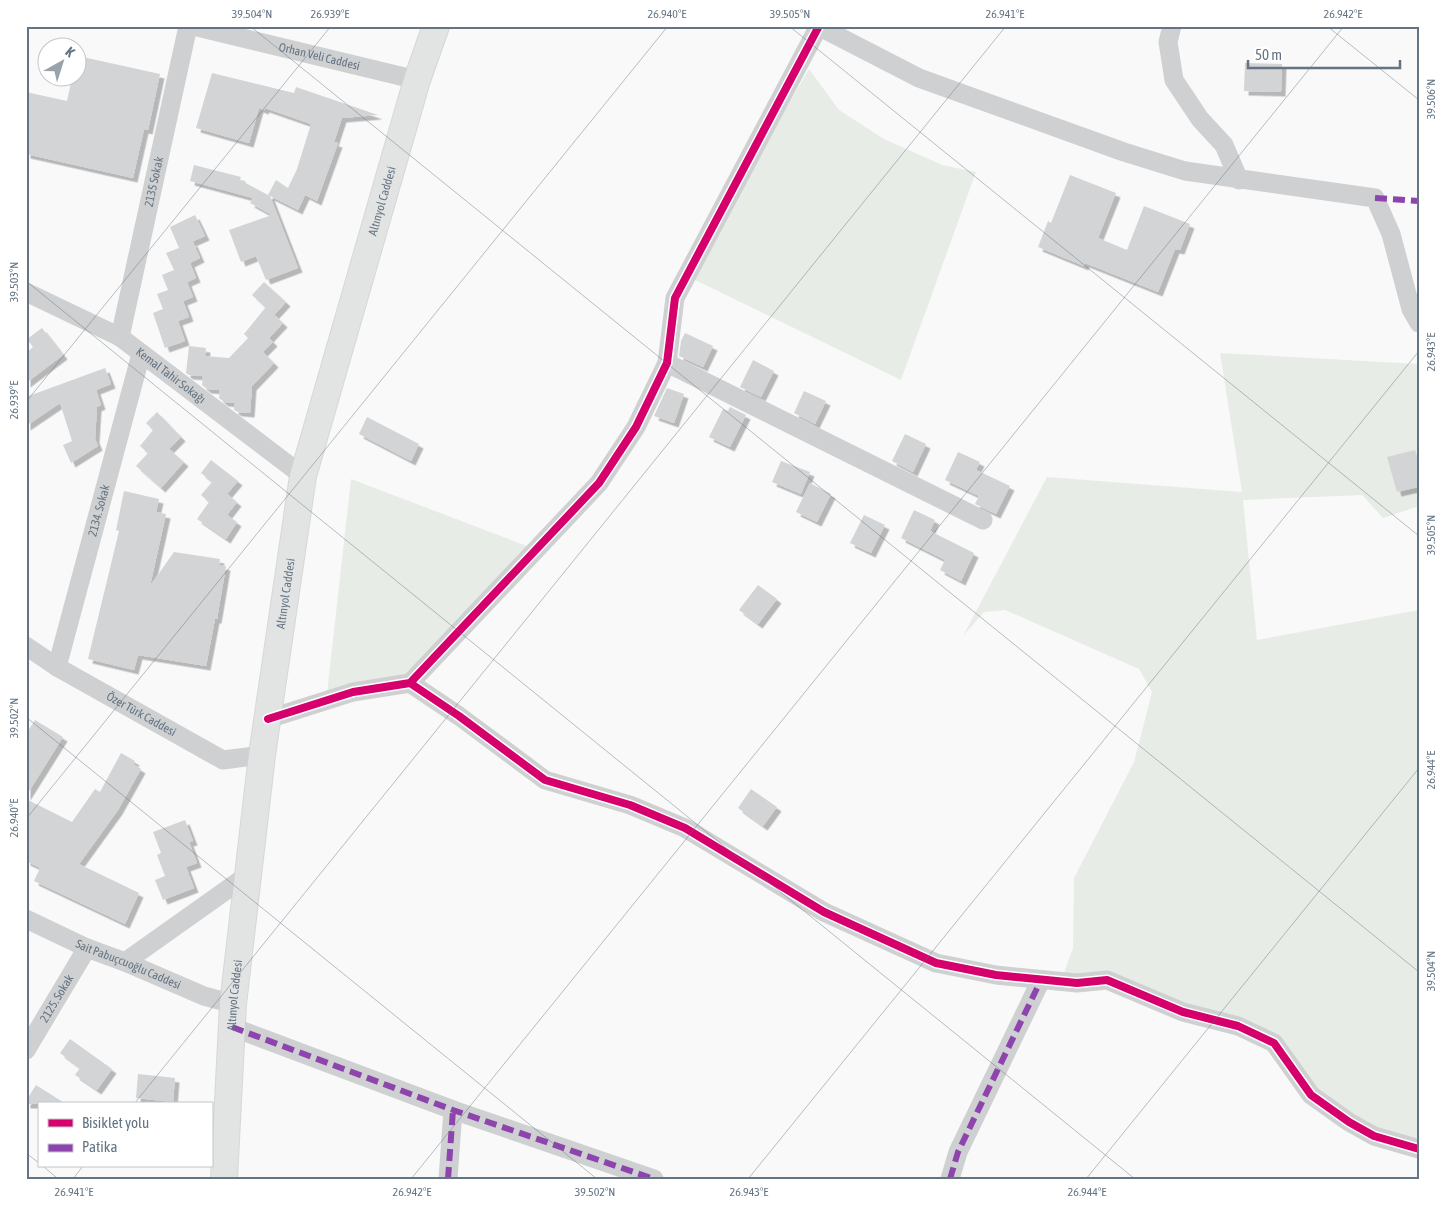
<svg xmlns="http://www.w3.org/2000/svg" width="1445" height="1205" viewBox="0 0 1445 1205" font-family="'Asap Condensed',sans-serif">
	<defs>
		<filter id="shadow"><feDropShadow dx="4.5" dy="4.5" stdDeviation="0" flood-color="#0004"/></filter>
	</defs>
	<rect width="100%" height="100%" fill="#f9f9f9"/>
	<!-- green -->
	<path fill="#e8ece7" d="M 809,69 L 839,110 L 884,139 L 942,165 L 976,172 L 901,380 L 687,276 Z
		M 1220,353 L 1419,364 L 1419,506 L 1383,518 L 1362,495 L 1243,500 L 1257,640 L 1419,610 L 1419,1149 L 1349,1122 L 1274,1043 L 1107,980 L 1061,981 L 1073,948 L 1074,878 L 1134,762 L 1152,692 L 1139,669 L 1005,610 L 984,612 L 963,636 L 1047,477 L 1242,492 Z
		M 351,479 L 535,549 L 410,683 L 326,702 Z"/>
	<!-- building -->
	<path fill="#d2d4d5" filter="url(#shadow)" d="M 78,56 L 160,74 L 148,130 L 144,129 L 133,178 L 26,154 L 26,92 L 67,101 L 72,78 L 78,78 Z
		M 1245,63 L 1282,64 L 1281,92 L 1244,91 Z
		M 212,73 L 294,93 L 296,87 L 378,115 L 342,118 L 334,142 L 338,143 L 317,201 L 305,195 L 298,210 L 270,196 L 298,268 L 266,280 L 256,256 L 241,262 L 229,230 L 272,215 L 250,203 L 253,198 L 190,181 L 194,165 L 241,177 L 240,180 L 268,195 L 276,180 L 288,188 L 297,169 L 311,124 L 265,108 L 264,110 L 259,108 L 249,143 L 196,128 Z
		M 1070,175 L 1116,193 L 1098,238 L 1127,250 L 1144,206 L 1190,224 L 1180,250 L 1175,249 L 1158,292 L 1085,263 L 1084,266 L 1038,247 L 1048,221 L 1051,223 Z
		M 195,215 L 205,236 L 180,247 L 193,242 L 200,258 L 190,263 L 196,278 L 187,282 L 193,297 L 183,301 L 189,317 L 178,321 L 185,341 L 165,348 L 153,313 L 163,309 L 157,294 L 168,290 L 162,275 L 174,270 L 166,253 L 179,248 L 170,227 Z
		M 264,282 L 286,302 L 274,315 L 252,295 Z
		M 266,307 L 283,323 L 269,338 L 273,342 L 263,352 L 274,363 L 252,386 L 250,413 L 238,412 L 234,410 L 235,403 L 224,402 L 219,398 L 220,390 L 207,389 L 202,385 L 203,376 L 189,375 L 186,373 L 189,346 L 206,348 L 205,356 L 229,358 L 248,338 L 244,334 Z
		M 42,328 L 63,355 L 26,383 L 26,353 L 33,347 L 27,339 Z
		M 685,333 L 713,346 L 703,367 L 679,356 L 681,341 Z
		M 753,360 L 774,371 L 761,397 L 740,387 Z
		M 105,368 L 111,384 L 96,390 L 101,405 L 97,407 L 95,439 L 98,446 L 71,463 L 63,445 L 72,441 L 60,403 L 26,426 L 26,397 Z
		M 667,388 L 684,394 L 674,423 L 654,416 Z
		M 804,391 L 826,401 L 815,424 L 794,413 Z
		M 730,407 L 746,415 L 730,447 L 709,437 L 723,409 L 728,411 Z
		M 157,412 L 181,437 L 169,449 L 184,462 L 161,488 L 136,466 L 148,453 L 140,446 L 153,430 L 146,423 Z
		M 367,417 L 419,444 L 411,461 L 359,434 Z
		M 905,434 L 926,444 L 913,472 L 892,461 Z
		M 1415,450 L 1419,463 L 1419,487 L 1397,492 L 1387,457 Z
		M 958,452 L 980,462 L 976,470 L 1010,486 L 996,514 L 975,504 L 979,496 L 945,480 Z
		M 211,460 L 238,481 L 227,494 L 237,502 L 227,515 L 237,522 L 226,539 L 197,519 L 209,502 L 201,495 L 212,482 L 201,473 Z
		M 781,461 L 810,472 L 801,494 L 772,482 Z
		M 810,483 L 831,494 L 817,522 L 796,512 Z
		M 124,491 L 159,499 L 156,512 L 166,514 L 150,586 L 174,552 L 220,559 L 219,565 L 226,566 L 217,619 L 215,619 L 206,666 L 138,655 L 134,670 L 88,659 L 119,531 L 116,530 Z
		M 914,510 L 935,520 L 930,531 L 974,553 L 961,581 L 940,570 L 945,560 L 901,538 Z
		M 864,515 L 885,525 L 871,553 L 850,543 Z
		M 758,585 L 777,599 L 758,624 L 739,610 Z
		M 35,720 L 63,737 L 26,796 L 26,734 Z
		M 121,753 L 135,761 L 133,764 L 141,769 L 118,810 L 79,864 L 139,893 L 125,924 L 34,881 L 40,868 L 26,861 L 26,799 L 72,822 L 95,789 L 100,792 Z
		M 751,789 L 777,807 L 763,826 L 738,808 Z
		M 185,820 L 193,841 L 189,842 L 197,863 L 186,867 L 194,888 L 163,900 L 155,880 L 165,876 L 157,855 L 161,853 L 153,832 Z
		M 70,1039 L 112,1069 L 97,1090 L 75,1075 L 80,1068 L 60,1053 Z
		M 138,1074 L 175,1078 L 173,1102 L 136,1098 Z
		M 36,1085 L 66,1104 L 26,1104 L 26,1101 Z"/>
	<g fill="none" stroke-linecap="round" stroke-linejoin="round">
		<!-- secondary casing -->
		<g stroke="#d6d7d8" stroke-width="28">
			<g id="secondary">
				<path id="s8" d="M 224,1179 L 233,1004 L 262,755 L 303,476 L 417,80 L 436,26"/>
			</g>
		</g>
		<!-- minor -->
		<g stroke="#cfd0d1" stroke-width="19">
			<path id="s1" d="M 193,26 L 417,80"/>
			<path d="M 1172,26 L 1168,42 L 1174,80 L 1200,119 L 1224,145 L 1239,180"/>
			<path d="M 820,27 L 919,78 L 1124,152 L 1185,171 L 1375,198 L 1391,234 L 1411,309 L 1419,323"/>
			<path id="s2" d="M 26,292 L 120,337 L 303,476"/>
			<path id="s3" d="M 120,337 L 188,26"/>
			<path d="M 667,363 L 983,520"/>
			<path id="s4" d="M 26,646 L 57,667 L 223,760 L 262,755"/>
			<path id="s5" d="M 57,667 L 141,354"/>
			<path d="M 410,683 L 599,483 L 636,427 L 667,363 L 675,298 L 819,26"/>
			<path d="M 268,719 L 353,692 L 410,683 L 459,716 L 545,780 L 630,805 L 685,828 L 824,912 L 936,963 L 996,975 L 1077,983 L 1107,980 L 1183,1012 L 1238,1026 L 1274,1043 L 1311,1095 L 1349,1122 L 1374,1136 L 1419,1149"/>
			<path id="s6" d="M 26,919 L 87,948 L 125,962 L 204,996 L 233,1004"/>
			<path d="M 125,962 L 249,874"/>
			<path d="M 232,1027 L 453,1110 L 654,1179"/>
			<path id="s7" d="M 26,1050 L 87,948"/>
			<path d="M 448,1179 L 453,1110"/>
			<path d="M 950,1179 L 958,1152 L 1041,980"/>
		</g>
		<!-- secondary -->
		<use href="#secondary" stroke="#e2e3e3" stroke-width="26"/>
		<!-- quiet -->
		<path stroke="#8e44ad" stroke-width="6" stroke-dasharray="12 6" stroke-linecap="butt" d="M 1375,198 L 1419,201
			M 232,1027 L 453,1110 L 654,1179
			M 448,1179 L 453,1110
			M 950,1179 L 958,1152 L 1041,980"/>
		<!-- cycleway casing -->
		<g stroke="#fff" stroke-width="11">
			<path id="cycleway" d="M 410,683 L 599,483 L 636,427 L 667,363 L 675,298 L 819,26
				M 268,719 L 353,692 L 410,683 L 459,716 L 545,780 L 630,805 L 685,828 L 824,912 L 936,963 L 996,975 L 1077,983 L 1107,980 L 1183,1012 L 1238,1026 L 1274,1043 L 1311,1095 L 1349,1122 L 1374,1136 L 1419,1149"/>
		</g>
		<!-- cycleway -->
		<use href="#cycleway" stroke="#d6006c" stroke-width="8"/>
	</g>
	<!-- ticks -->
	<path fill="none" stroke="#647483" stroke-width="1" stroke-opacity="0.45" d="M 250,26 L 1419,972M 789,26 L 1419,536M 1327,26 L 1419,100M 26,281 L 1135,1179M 26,402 L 331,26M 26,717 L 597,1179M 26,819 L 668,26M 134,1104 L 1006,26M 26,1153 L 39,1163M 43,1166 L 58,1179M 73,1179 L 83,1166M 411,1179 L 1344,26M 748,1179 L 1419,351M 1086,1179 L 1419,768"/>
	<g text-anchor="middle" stroke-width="5" stroke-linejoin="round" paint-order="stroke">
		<!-- street labels -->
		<g font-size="12" fill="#647483" stroke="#fff">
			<text dy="4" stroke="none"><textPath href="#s1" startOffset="130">Orhan Veli Caddesi</textPath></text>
			<text dy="4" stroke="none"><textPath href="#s3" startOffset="159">2135 Sokak</textPath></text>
			<text dy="4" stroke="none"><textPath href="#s8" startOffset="994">Altınyol Caddesi</textPath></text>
			<text dy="4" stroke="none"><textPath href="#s2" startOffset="168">Kemal Tahir Sokağı</textPath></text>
			<text dy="4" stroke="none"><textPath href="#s5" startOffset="162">2134. Sokak</textPath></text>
			<text dy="4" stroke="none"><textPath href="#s8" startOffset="589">Altınyol Caddesi</textPath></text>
			<text dy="4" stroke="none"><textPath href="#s4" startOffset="134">Özer Türk Caddesi</textPath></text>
			<text dy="4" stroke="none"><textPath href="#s6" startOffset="112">Sait Pabuçcuoğlu Caddesi</textPath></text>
			<text dy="4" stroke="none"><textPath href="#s8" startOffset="184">Altınyol Caddesi</textPath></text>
			<text dy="4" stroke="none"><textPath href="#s7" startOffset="60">2125. Sokak</textPath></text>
		</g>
	</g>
	<!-- border -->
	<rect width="1445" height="1205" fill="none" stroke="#ffffff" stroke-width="55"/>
	<!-- legend -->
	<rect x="38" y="1102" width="175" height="65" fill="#ffffff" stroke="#c1c7cd"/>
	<rect x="48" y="1119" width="25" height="8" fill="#d6006c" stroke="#c1c7cd"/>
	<text x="82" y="1128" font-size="15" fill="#647483">Bisiklet yolu</text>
	<rect x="48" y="1144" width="25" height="8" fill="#8e44ad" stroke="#c1c7cd"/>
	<text x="82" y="1152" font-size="15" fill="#647483">Patika</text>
	<!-- north arrow -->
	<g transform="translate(62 62) rotate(39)"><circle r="24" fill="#ffffff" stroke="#c1c7cd"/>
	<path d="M0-4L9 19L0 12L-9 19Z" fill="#98a3ac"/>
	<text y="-8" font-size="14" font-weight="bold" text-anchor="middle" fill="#647483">K</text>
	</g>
	<!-- scale -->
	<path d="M1248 60v8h152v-8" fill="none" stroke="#647483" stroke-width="2.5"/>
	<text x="1255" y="60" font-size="15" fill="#647483" stroke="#ffffff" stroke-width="4" paint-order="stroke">50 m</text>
	<rect x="28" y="28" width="1390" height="1150" fill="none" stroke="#647483" stroke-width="2"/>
	<g font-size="12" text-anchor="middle" fill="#647483">
		<text x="252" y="18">39.504°N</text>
		<text x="330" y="18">26.939°E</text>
		<text x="667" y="18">26.940°E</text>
		<text x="790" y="18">39.505°N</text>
		<text x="1005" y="18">26.941°E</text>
		<text x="1343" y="18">26.942°E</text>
		<text transform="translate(1431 99) rotate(-90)" y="4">39.506°N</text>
		<text transform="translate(14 282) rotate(-90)" y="4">39.503°N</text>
		<text transform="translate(1431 352) rotate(-90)" y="4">26.943°E</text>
		<text transform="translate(14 400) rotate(-90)" y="4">26.939°E</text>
		<text transform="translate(1431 535) rotate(-90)" y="4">39.505°N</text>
		<text transform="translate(14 718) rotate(-90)" y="4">39.502°N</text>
		<text transform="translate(1431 770) rotate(-90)" y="4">26.944°E</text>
		<text transform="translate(14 818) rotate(-90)" y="4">26.940°E</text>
		<text transform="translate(1431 971) rotate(-90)" y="4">39.504°N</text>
		<text x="74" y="1196">26.941°E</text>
		<text x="412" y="1196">26.942°E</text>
		<text x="595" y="1196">39.502°N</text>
		<text x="749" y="1196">26.943°E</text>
		<text x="1087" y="1196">26.944°E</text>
	</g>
</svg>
